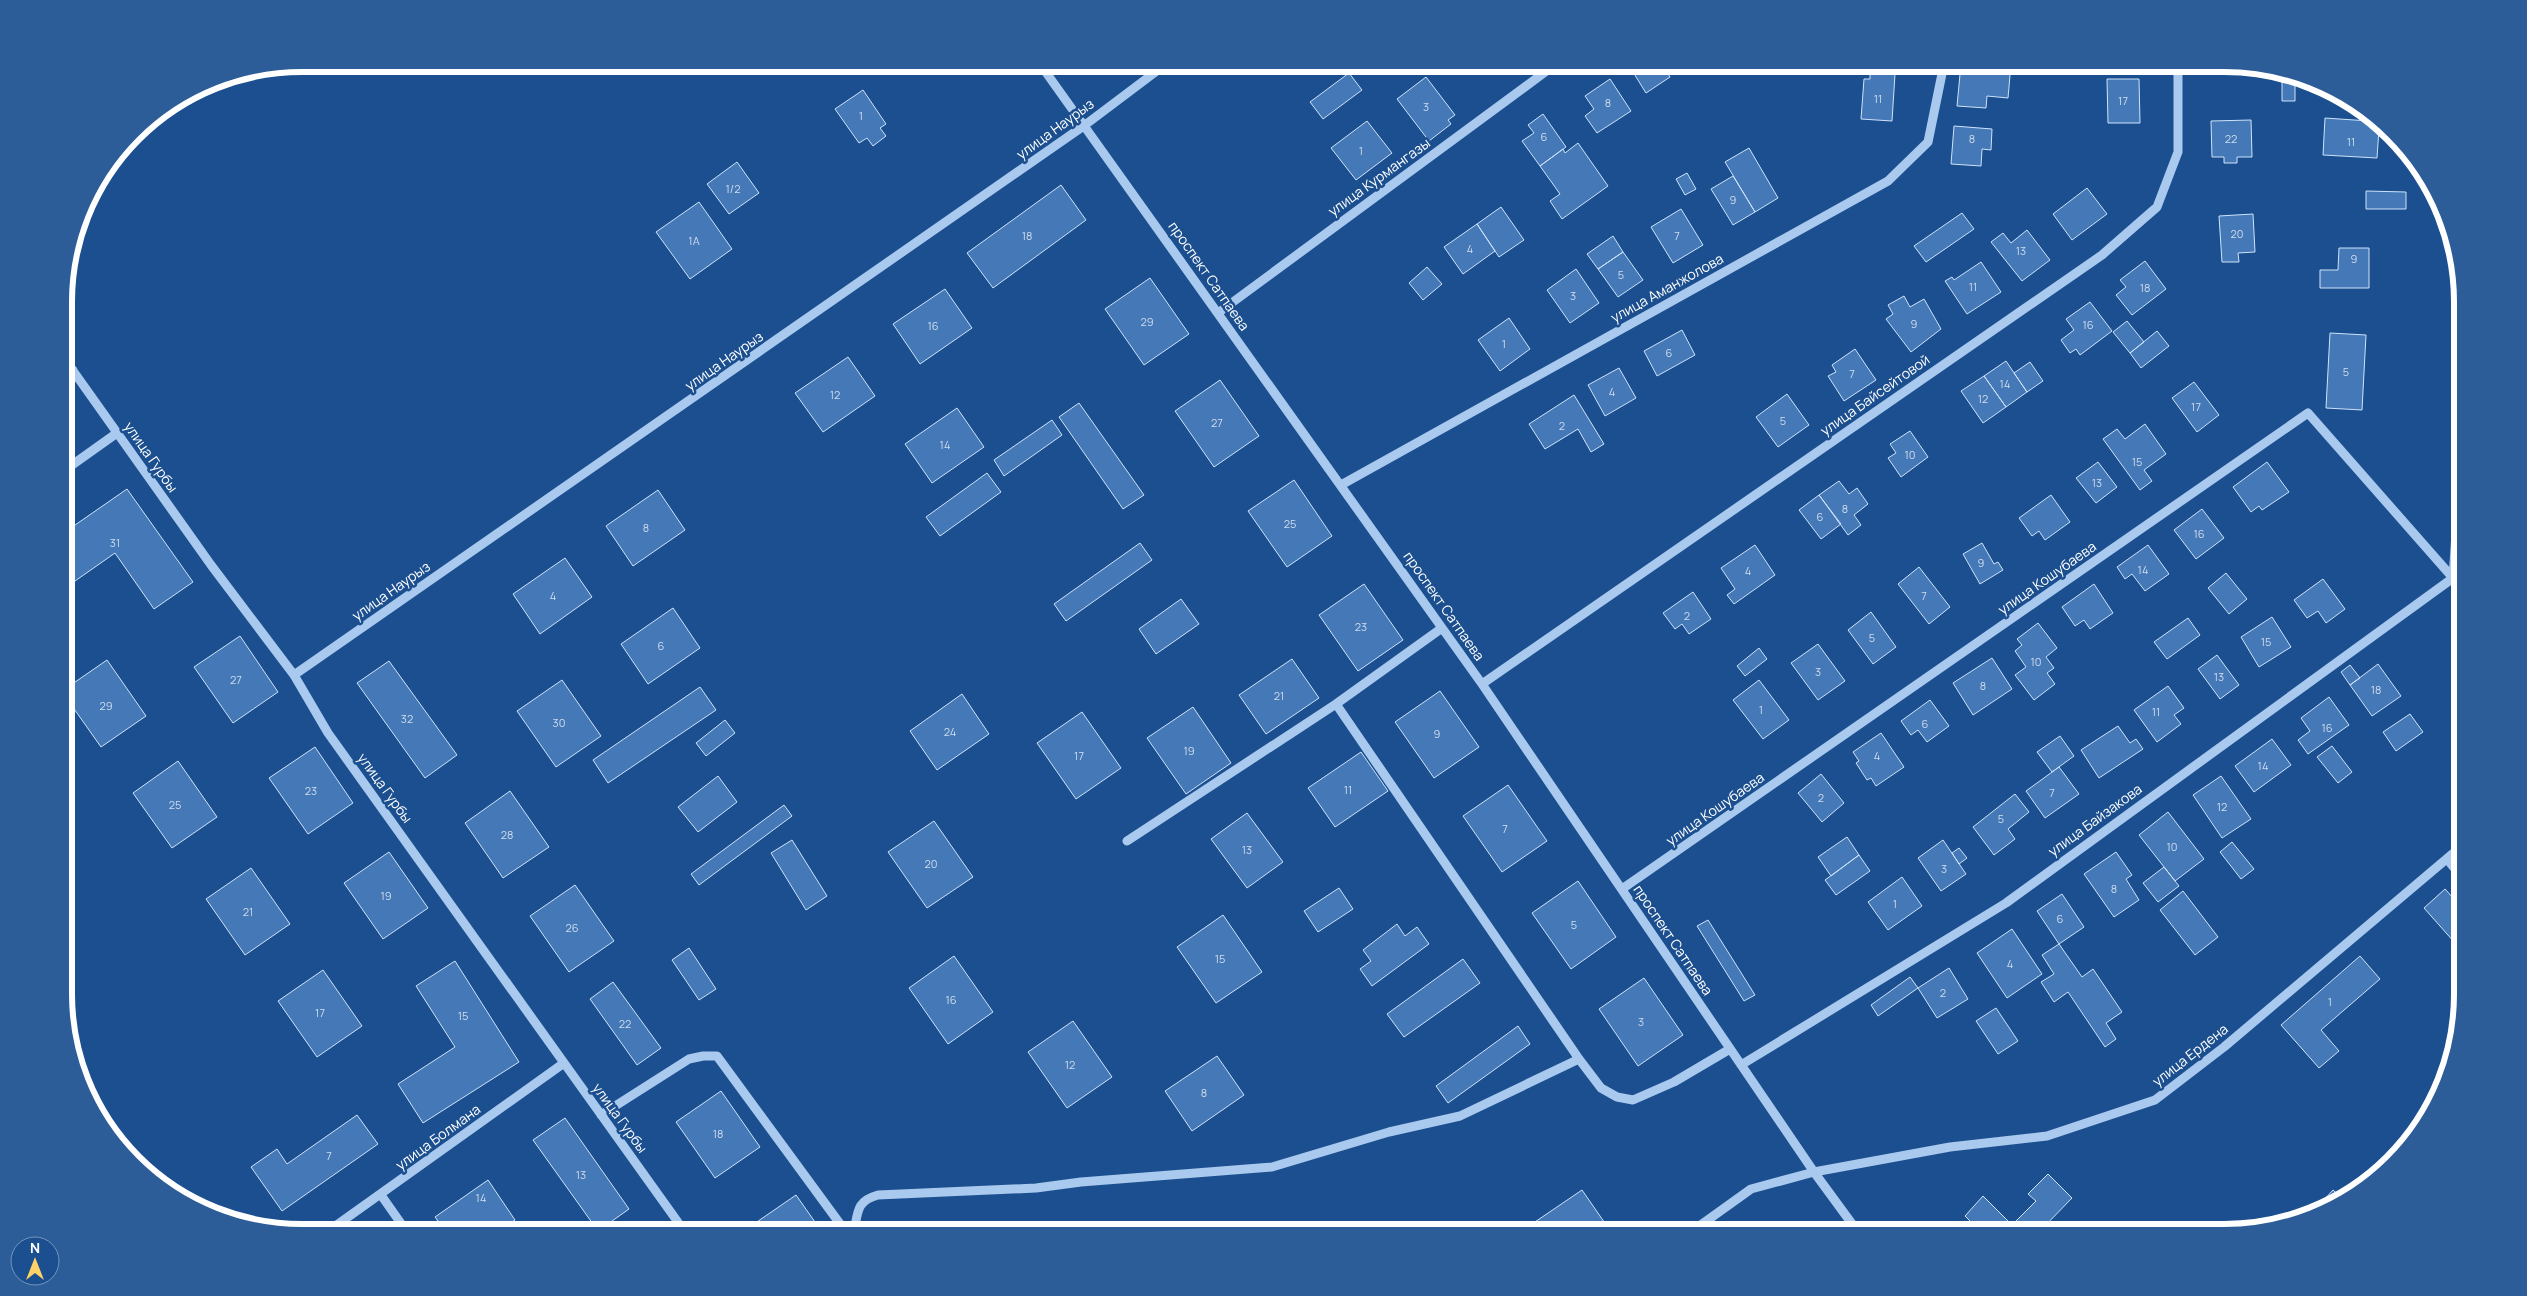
<svg xmlns="http://www.w3.org/2000/svg" width="2527" height="1296" viewBox="0 0 2527 1296" font-family="Manrope,sans-serif">
	<rect width="100%" height="100%" fill="#1b4f8f"/>
	<!-- building -->
	<path fill="#4478b7" stroke="#cfe3fa" d="M 1269,64 L 1292,64 L 1278,75 Z
		M 1628,64 L 1662,64 L 1670,77 L 1646,93 Z
		M 1961,64 L 2011,64 L 2008,98 L 1987,96 L 1986,108 L 1957,106 Z
		M 1870,72 L 1895,74 L 1892,121 L 1861,119 L 1864,79 L 1870,79 Z
		M 1349,73 L 1362,90 L 1323,119 L 1310,102 Z
		M 1426,77 L 1455,115 L 1448,120 L 1451,124 L 1429,141 L 1397,99 Z
		M 2282,77 L 2295,80 L 2295,101 L 2282,101 Z
		M 1610,79 L 1631,111 L 1597,133 L 1585,116 L 1594,109 L 1585,96 Z
		M 2107,79 L 2139,79 L 2140,123 L 2108,123 Z
		M 863,90 L 886,124 L 880,128 L 886,136 L 873,146 L 867,138 L 859,143 L 835,109 Z
		M 1543,114 L 1566,147 L 1540,166 L 1522,141 L 1534,133 L 1528,125 Z
		M 2325,118 L 2369,121 L 2379,129 L 2377,158 L 2323,155 Z
		M 2251,120 L 2252,157 L 2237,157 L 2237,163 L 2224,163 L 2224,157 L 2212,157 L 2211,121 Z
		M 1367,121 L 1392,153 L 1356,180 L 1331,148 Z
		M 1954,126 L 1992,129 L 1991,150 L 1982,149 L 1981,166 L 1951,164 Z
		M 1578,143 L 1608,186 L 1562,219 L 1550,201 L 1560,194 L 1540,166 L 1563,149 L 1565,153 Z
		M 1749,148 L 1778,198 L 1755,212 L 1725,162 Z
		M 737,162 L 759,193 L 729,214 L 707,184 Z
		M 1687,173 L 1696,189 L 1685,195 L 1676,179 Z
		M 1733,176 L 1755,212 L 1733,225 L 1711,189 Z
		M 1061,185 L 1086,220 L 993,288 L 967,253 Z
		M 2087,188 L 2107,214 L 2072,240 L 2053,214 Z
		M 2366,191 L 2406,192 L 2406,209 L 2366,209 Z
		M 699,202 L 732,249 L 690,279 L 656,232 Z
		M 1501,207 L 1524,240 L 1499,257 L 1477,224 Z
		M 1681,209 L 1703,245 L 1673,263 L 1651,227 Z
		M 1962,213 L 1974,229 L 1926,262 L 1914,246 Z
		M 2253,214 L 2255,252 L 2238,253 L 2239,262 L 2222,262 L 2219,216 Z
		M 1477,224 L 1495,251 L 1463,274 L 1444,247 Z
		M 2027,230 L 2050,260 L 2022,281 L 1991,242 L 2003,233 L 2011,243 Z
		M 1613,236 L 1623,252 L 1598,269 L 1587,254 Z
		M 2339,248 L 2369,248 L 2369,288 L 2320,288 L 2320,270 L 2338,270 Z
		M 1623,252 L 1643,280 L 1618,297 L 1598,269 Z
		M 2145,261 L 2166,289 L 2132,315 L 2116,295 L 2126,287 L 2120,280 Z
		M 1981,262 L 2001,292 L 1967,314 L 1945,281 L 1952,277 L 1954,280 Z
		M 1427,267 L 1442,284 L 1423,300 L 1409,283 Z
		M 1576,269 L 1599,303 L 1570,323 L 1547,290 Z
		M 1150,278 L 1189,334 L 1144,365 L 1105,309 Z
		M 945,289 L 972,328 L 920,364 L 893,324 Z
		M 1904,296 L 1910,307 L 1924,299 L 1941,329 L 1911,352 L 1886,319 L 1893,314 L 1888,305 Z
		M 2090,302 L 2112,331 L 2080,355 L 2076,349 L 2070,353 L 2061,340 L 2074,330 L 2066,319 Z
		M 1509,318 L 1530,349 L 1500,371 L 1478,340 Z
		M 2127,321 L 2144,342 L 2130,353 L 2113,332 Z
		M 1682,330 L 1695,355 L 1657,376 L 1644,351 Z
		M 2157,331 L 2169,346 L 2141,368 L 2130,353 Z
		M 2330,333 L 2366,335 L 2362,410 L 2326,408 Z
		M 1855,349 L 1876,380 L 1844,401 L 1828,376 L 1836,372 L 1832,365 Z
		M 848,357 L 875,396 L 823,432 L 795,393 Z
		M 2006,361 L 2027,392 L 2006,407 L 1984,376 Z
		M 2030,362 L 2043,381 L 2027,392 L 2014,373 Z
		M 1619,368 L 1636,398 L 1605,416 L 1588,385 Z
		M 1984,376 L 2006,407 L 1983,423 L 1961,391 Z
		M 1220,380 L 1259,436 L 1214,467 L 1175,411 Z
		M 2194,382 L 2219,415 L 2197,432 L 2172,398 Z
		M 1787,394 L 1809,425 L 1778,447 L 1756,417 Z
		M 1574,395 L 1604,444 L 1591,452 L 1578,429 L 1545,449 L 1529,424 Z
		M 1079,403 L 1144,495 L 1123,509 L 1059,417 Z
		M 957,408 L 984,447 L 932,483 L 905,444 Z
		M 1052,420 L 1062,435 L 1004,476 L 994,460 Z
		M 2145,424 L 2166,454 L 2144,470 L 2152,481 L 2140,490 L 2103,439 L 2117,429 L 2125,439 Z
		M 1910,431 L 1928,457 L 1901,477 L 1888,458 L 1896,453 L 1890,444 Z
		M 2098,462 L 2117,487 L 2096,503 L 2076,478 Z
		M 2267,462 L 2289,492 L 2262,510 L 2259,506 L 2251,512 L 2233,487 Z
		M 987,473 L 1001,492 L 940,536 L 926,517 Z
		M 1294,480 L 1332,536 L 1287,567 L 1248,511 Z
		M 1839,481 L 1849,494 L 1857,488 L 1868,504 L 1854,515 L 1861,525 L 1848,535 L 1819,495 Z
		M 127,489 L 193,582 L 154,609 L 115,553 L 65,588 L 65,532 Z
		M 658,490 L 685,530 L 633,566 L 606,526 Z
		M 1819,495 L 1841,524 L 1821,539 L 1799,510 Z
		M 2051,495 L 2070,522 L 2045,540 L 2039,531 L 2032,536 L 2019,518 Z
		M 2202,509 L 2224,538 L 2196,559 L 2174,530 Z
		M 1140,543 L 1152,560 L 1066,621 L 1054,604 Z
		M 1982,543 L 1994,564 L 1998,562 L 2003,570 L 1980,584 L 1963,554 Z
		M 1755,545 L 1775,575 L 1734,604 L 1727,595 L 1735,589 L 1721,568 Z
		M 2148,545 L 2169,574 L 2145,591 L 2132,574 L 2125,579 L 2117,567 Z
		M 565,558 L 592,597 L 540,634 L 513,594 Z
		M 1919,567 L 1950,607 L 1929,624 L 1898,584 Z
		M 2226,573 L 2247,599 L 2229,614 L 2208,588 Z
		M 2323,579 L 2345,609 L 2326,623 L 2318,611 L 2307,618 L 2294,600 Z
		M 1364,584 L 1403,640 L 1358,671 L 1319,615 Z
		M 2094,584 L 2113,613 L 2090,629 L 2084,620 L 2075,626 L 2062,607 Z
		M 1693,592 L 1711,619 L 1689,634 L 1682,624 L 1675,629 L 1663,613 Z
		M 1181,599 L 1199,624 L 1156,654 L 1139,629 Z
		M 673,608 L 700,648 L 648,684 L 621,644 Z
		M 1871,612 L 1896,647 L 1873,664 L 1848,630 Z
		M 2272,617 L 2291,647 L 2259,667 L 2241,637 Z
		M 2188,618 L 2200,635 L 2167,659 L 2154,642 Z
		M 2038,623 L 2057,648 L 2046,657 L 2054,668 L 2047,673 L 2055,684 L 2034,700 L 2015,675 L 2026,667 L 2015,651 L 2022,645 L 2017,639 Z
		M 240,636 L 278,692 L 233,723 L 194,667 Z
		M 1818,644 L 1845,681 L 1818,700 L 1791,663 Z
		M 1759,648 L 1767,659 L 1745,676 L 1737,666 Z
		M 2217,655 L 2239,685 L 2220,699 L 2198,669 Z
		M 1992,658 L 2012,689 L 1973,715 L 1953,683 Z
		M 1292,659 L 1319,698 L 1266,734 L 1239,695 Z
		M 107,660 L 146,716 L 101,747 L 65,696 L 65,689 Z
		M 389,661 L 457,755 L 425,778 L 357,683 Z
		M 2378,664 L 2401,696 L 2372,716 L 2350,685 Z
		M 2350,665 L 2360,678 L 2350,685 L 2341,672 Z
		M 562,680 L 601,736 L 556,767 L 517,711 Z
		M 1759,680 L 1789,720 L 1763,739 L 1733,700 Z
		M 2168,686 L 2184,708 L 2174,715 L 2181,724 L 2157,742 L 2134,710 Z
		M 700,687 L 716,710 L 608,783 L 593,760 Z
		M 1440,691 L 1479,747 L 1434,778 L 1395,722 Z
		M 962,694 L 989,734 L 937,770 L 910,731 Z
		M 2329,697 L 2349,725 L 2308,754 L 2298,740 L 2310,731 L 2301,718 Z
		M 1930,700 L 1949,726 L 1927,742 L 1918,730 L 1911,735 L 1901,721 Z
		M 1193,707 L 1231,763 L 1186,794 L 1147,738 Z
		M 1082,712 L 1121,768 L 1076,799 L 1037,743 Z
		M 2410,714 L 2423,732 L 2396,751 L 2383,732 Z
		M 725,720 L 735,733 L 706,756 L 696,743 Z
		M 2118,726 L 2130,743 L 2136,739 L 2143,749 L 2099,778 L 2081,750 Z
		M 1881,733 L 1904,767 L 1876,786 L 1871,778 L 1867,780 L 1856,763 L 1859,761 L 1853,752 Z
		M 2060,736 L 2074,756 L 2052,772 L 2037,752 Z
		M 2272,739 L 2291,765 L 2254,792 L 2235,766 Z
		M 2332,746 L 2352,772 L 2338,783 L 2317,757 Z
		M 315,747 L 353,803 L 308,834 L 269,778 Z
		M 1361,752 L 1388,791 L 1335,827 L 1308,788 Z
		M 178,761 L 217,817 L 172,848 L 133,793 Z
		M 2059,767 L 2079,794 L 2045,818 L 2026,791 Z
		M 1821,774 L 1844,803 L 1822,822 L 1798,793 Z
		M 718,776 L 737,802 L 698,832 L 678,807 Z
		M 2221,776 L 2251,819 L 2222,838 L 2193,795 Z
		M 1508,785 L 1547,841 L 1502,872 L 1463,816 Z
		M 510,791 L 549,847 L 503,878 L 465,823 Z
		M 2015,794 L 2029,812 L 2008,829 L 2015,839 L 1994,855 L 1973,827 Z
		M 784,805 L 792,816 L 699,885 L 691,874 Z
		M 2168,812 L 2204,859 L 2175,881 L 2139,835 Z
		M 1247,813 L 1283,862 L 1247,888 L 1211,839 Z
		M 934,821 L 973,877 L 927,908 L 888,852 Z
		M 1847,837 L 1859,855 L 1831,876 L 1818,857 Z
		M 792,840 L 827,896 L 806,910 L 771,853 Z
		M 1943,840 L 1966,874 L 1941,891 L 1918,858 Z
		M 2232,842 L 2254,869 L 2241,879 L 2220,852 Z
		M 1959,848 L 1967,858 L 1959,864 L 1952,853 Z
		M 389,852 L 428,908 L 383,939 L 344,883 Z
		M 2116,852 L 2132,875 L 2126,879 L 2139,900 L 2114,917 L 2084,874 Z
		M 1859,855 L 1870,871 L 1836,895 L 1825,880 Z
		M 2164,867 L 2179,886 L 2158,902 L 2143,883 Z
		M 251,868 L 290,924 L 245,955 L 206,899 Z
		M 1902,877 L 1922,906 L 1888,930 L 1868,902 Z
		M 1578,881 L 1616,937 L 1571,969 L 1532,913 Z
		M 575,885 L 614,941 L 569,972 L 530,916 Z
		M 1339,888 L 1353,909 L 1318,932 L 1304,911 Z
		M 2445,889 L 2463,909 L 2463,952 L 2424,908 Z
		M 2183,891 L 2218,937 L 2195,955 L 2160,910 Z
		M 2062,894 L 2084,927 L 2059,944 L 2037,911 Z
		M 1223,915 L 1262,972 L 1216,1003 L 1177,947 Z
		M 1708,920 L 1755,995 L 1744,1001 L 1697,926 Z
		M 1397,924 L 1405,936 L 1417,927 L 1429,944 L 1372,986 L 1360,969 L 1371,961 L 1363,950 Z
		M 2012,929 L 2042,974 L 2007,998 L 1977,953 Z
		M 2059,944 L 2082,977 L 2093,969 L 2122,1012 L 2106,1023 L 2116,1039 L 2105,1047 L 2068,992 L 2054,1002 L 2041,982 L 2054,974 L 2042,955 Z
		M 689,948 L 716,989 L 699,1000 L 672,960 Z
		M 954,956 L 993,1012 L 948,1044 L 909,988 Z
		M 2360,956 L 2380,979 L 2321,1030 L 2339,1051 L 2319,1068 L 2281,1025 Z
		M 1463,959 L 1480,983 L 1404,1037 L 1387,1014 Z
		M 455,961 L 519,1062 L 423,1123 L 398,1084 L 455,1047 L 416,986 Z
		M 1949,968 L 1968,999 L 1937,1018 L 1918,988 Z
		M 323,970 L 362,1026 L 317,1057 L 278,1001 Z
		M 1910,977 L 1918,988 L 1878,1016 L 1871,1005 Z
		M 1644,978 L 1683,1035 L 1638,1066 L 1599,1009 Z
		M 613,982 L 661,1048 L 637,1065 L 590,999 Z
		M 1996,1008 L 2018,1041 L 1998,1054 L 1976,1021 Z
		M 1073,1021 L 1112,1077 L 1067,1108 L 1028,1052 Z
		M 1518,1026 L 1530,1044 L 1448,1103 L 1436,1086 Z
		M 1217,1056 L 1244,1095 L 1192,1131 L 1165,1091 Z
		M 721,1091 L 760,1147 L 715,1178 L 676,1122 Z
		M 357,1115 L 378,1144 L 282,1211 L 251,1167 L 277,1149 L 287,1164 Z
		M 565,1118 L 629,1209 L 598,1231 L 533,1140 Z
		M 2048,1174 L 2072,1198 L 2039,1232 L 1981,1232 L 1965,1216 L 1983,1196 L 2012,1225 L 2036,1201 L 2028,1194 Z
		M 488,1180 L 515,1220 L 497,1232 L 446,1232 L 435,1217 Z
		M 1582,1190 L 1609,1229 L 1605,1232 L 1533,1232 L 1529,1226 Z
		M 2333,1190 L 2343,1199 L 2309,1216 Z
		M 796,1195 L 822,1232 L 755,1232 L 751,1226 Z"/>
	<g fill="none" stroke-linecap="round" stroke-linejoin="round">
		<!-- minor -->
		<path stroke="#a9c9ee" stroke-width="9" d="M 1040,64 L 1482,684 L 1814,1172 L 1858,1232
			M 1218,313 L 1556,64
			M 64,358 L 211,565 L 294,675 L 328,733 L 685,1232
			M 64,376 L 73,370
			M 65,470 L 117,433
			M 1341,485 L 1888,181 L 1928,142 L 1944,64
			M 2453,578 L 2462,445
			M 294,675 L 1085,125 L 1166,64
			M 1482,684 L 2102,255 L 2157,207 L 2178,152 L 2178,64
			M 1336,704 L 1579,1059 L 1601,1088 L 1617,1097 L 1633,1100 L 1674,1082 L 1730,1049
			M 1127,841 L 1336,704 L 1442,628
			M 2447,859 L 2463,879
			M 1622,889 L 2308,413 L 2453,578
			M 1741,1065 L 2006,903 L 2453,578 L 2462,577
			M 601,1115 L 689,1059 L 703,1056 L 717,1056 L 846,1232
			M 381,1195 L 407,1232
			M 327,1232 L 564,1063
			M 854,1232 C 858,1212 856,1201 878,1195 L 1036,1188 L 1081,1182 L 1272,1167 L 1389,1132 L 1460,1116 L 1579,1059
			M 1691,1232 L 1751,1189 L 1814,1172 L 1950,1147 L 2047,1136 L 2155,1100 L 2224,1047 L 2463,845"/>
	</g>
	<g text-anchor="middle" stroke-width="5" stroke-linejoin="round" paint-order="stroke">
		<!-- number labels -->
		<g font-size="11" fill="#d0dded">
			<text x="1878" y="103">11</text>
			<text x="2123" y="105">17</text>
			<text x="1608" y="107">8</text>
			<text x="1426" y="111">3</text>
			<text x="861" y="120">1</text>
			<text x="1544" y="141">6</text>
			<text x="1972" y="143">8</text>
			<text x="2231" y="143">22</text>
			<text x="2351" y="146">11</text>
			<text x="1361" y="155">1</text>
			<text x="733" y="193">1/2</text>
			<text x="1733" y="204">9</text>
			<text x="2237" y="238">20</text>
			<text x="1027" y="240">18</text>
			<text x="1677" y="240">7</text>
			<text x="694" y="245">1А</text>
			<text x="1470" y="253">4</text>
			<text x="2021" y="255">13</text>
			<text x="2354" y="263">9</text>
			<text x="1621" y="279">5</text>
			<text x="1973" y="291">11</text>
			<text x="2145" y="292">18</text>
			<text x="1573" y="300">3</text>
			<text x="1147" y="326">29</text>
			<text x="1914" y="328">9</text>
			<text x="2088" y="329">16</text>
			<text x="933" y="330">16</text>
			<text x="1504" y="348">1</text>
			<text x="1669" y="357">6</text>
			<text x="2346" y="376">5</text>
			<text x="1852" y="378">7</text>
			<text x="2005" y="388">14</text>
			<text x="1612" y="396">4</text>
			<text x="835" y="399">12</text>
			<text x="1983" y="403">12</text>
			<text x="2196" y="411">17</text>
			<text x="1783" y="425">5</text>
			<text x="1217" y="427">27</text>
			<text x="1562" y="430">2</text>
			<text x="945" y="449">14</text>
			<text x="1910" y="459">10</text>
			<text x="2137" y="466">15</text>
			<text x="2097" y="487">13</text>
			<text x="1845" y="513">8</text>
			<text x="1820" y="521">6</text>
			<text x="1290" y="528">25</text>
			<text x="646" y="532">8</text>
			<text x="2199" y="538">16</text>
			<text x="115" y="547">31</text>
			<text x="1981" y="567">9</text>
			<text x="2143" y="574">14</text>
			<text x="1748" y="575">4</text>
			<text x="553" y="600">4</text>
			<text x="1924" y="600">7</text>
			<text x="1687" y="620">2</text>
			<text x="1361" y="631">23</text>
			<text x="1872" y="642">5</text>
			<text x="2266" y="646">15</text>
			<text x="661" y="650">6</text>
			<text x="2036" y="666">10</text>
			<text x="1818" y="676">3</text>
			<text x="2219" y="681">13</text>
			<text x="236" y="684">27</text>
			<text x="1983" y="690">8</text>
			<text x="2376" y="694">18</text>
			<text x="1279" y="700">21</text>
			<text x="106" y="710">29</text>
			<text x="1761" y="714">1</text>
			<text x="2156" y="716">11</text>
			<text x="407" y="723">32</text>
			<text x="559" y="727">30</text>
			<text x="1925" y="728">6</text>
			<text x="2327" y="732">16</text>
			<text x="950" y="736">24</text>
			<text x="1437" y="738">9</text>
			<text x="1189" y="755">19</text>
			<text x="1079" y="760">17</text>
			<text x="1877" y="760">4</text>
			<text x="2263" y="770">14</text>
			<text x="1348" y="794">11</text>
			<text x="311" y="795">23</text>
			<text x="2052" y="797">7</text>
			<text x="1821" y="802">2</text>
			<text x="175" y="809">25</text>
			<text x="2222" y="811">12</text>
			<text x="2001" y="823">5</text>
			<text x="1505" y="833">7</text>
			<text x="507" y="839">28</text>
			<text x="2172" y="851">10</text>
			<text x="1247" y="854">13</text>
			<text x="931" y="868">20</text>
			<text x="1944" y="873">3</text>
			<text x="2114" y="893">8</text>
			<text x="386" y="900">19</text>
			<text x="1895" y="908">1</text>
			<text x="248" y="916">21</text>
			<text x="2060" y="923">6</text>
			<text x="1574" y="929">5</text>
			<text x="572" y="932">26</text>
			<text x="1220" y="963">15</text>
			<text x="2010" y="968">4</text>
			<text x="1943" y="997">2</text>
			<text x="951" y="1004">16</text>
			<text x="2330" y="1006">1</text>
			<text x="320" y="1017">17</text>
			<text x="463" y="1020">15</text>
			<text x="1641" y="1026">3</text>
			<text x="625" y="1028">22</text>
			<text x="1070" y="1069">12</text>
			<text x="1204" y="1097">8</text>
			<text x="718" y="1138">18</text>
			<text x="329" y="1160">7</text>
			<text x="581" y="1179">13</text>
			<text x="481" y="1202">14</text>
		</g>
		<!-- street labels -->
		<g font-size="14" fill="#fff" stroke="#1b4f8f">
			<text transform="translate(1055 129) rotate(-36)" y="5">улица Наурыз</text>
			<text transform="translate(1379 177) rotate(-36)" y="5">улица Курмангазы</text>
			<text transform="translate(1209 276) rotate(55)" y="5">проспект Сатпаева</text>
			<text transform="translate(1667 288) rotate(-29)" y="5">улица Аманжолова</text>
			<text transform="translate(724 361) rotate(-35)" y="5">улица Наурыз</text>
			<text transform="translate(1875 395) rotate(-35)" y="5">улица Байсейтовой</text>
			<text transform="translate(151 457) rotate(55)" y="5">улица Гурбы</text>
			<text transform="translate(2047 578) rotate(-35)" y="5">улица Кошубаева</text>
			<text transform="translate(391 591) rotate(-35)" y="5">улица Наурыз</text>
			<text transform="translate(1444 606) rotate(55)" y="5">проспект Сатпаева</text>
			<text transform="translate(385 788) rotate(54)" y="5">улица Гурбы</text>
			<text transform="translate(1715 809) rotate(-35)" y="5">улица Кошубаева</text>
			<text transform="translate(2095 820) rotate(-36)" y="5">улица Байзакова</text>
			<text transform="translate(1673 940) rotate(56)" y="5">проспект Сатпаева</text>
			<text transform="translate(2190 1055) rotate(-38)" y="5">улица Ердена</text>
			<text transform="translate(620 1118) rotate(54)" y="5">улица Гурбы</text>
			<text transform="translate(438 1137) rotate(-36)" y="5">улица Болмана</text>
		</g>
	</g>
	<!-- crop -->
	<path d="M0 0H2527V1296H0ZM302 72H2224A230 230 0 0 1 2454 302V994A230 230 0 0 1 2224 1224H302A230 230 0 0 1 72 994V302A230 230 0 0 1 302 72Z" fill="#2d5d98" fill-rule="evenodd"/>
	<path fill="none" stroke="#fff" stroke-width="6" d="M302 72H2224A230 230 0 0 1 2454 302V994A230 230 0 0 1 2224 1224H302A230 230 0 0 1 72 994V302A230 230 0 0 1 302 72Z"/>
	<!-- north arrow -->
	<g transform="translate(35 1261)"><circle r="24" fill="#1b4f8f" stroke="#7695bc"/>
	<path d="M0-4L9 19L0 12L-9 19Z" fill="#ffd166"/>
	<text y="-8" font-size="14" font-weight="bold" text-anchor="middle" fill="#ffffff">N</text>
	</g>
</svg>
